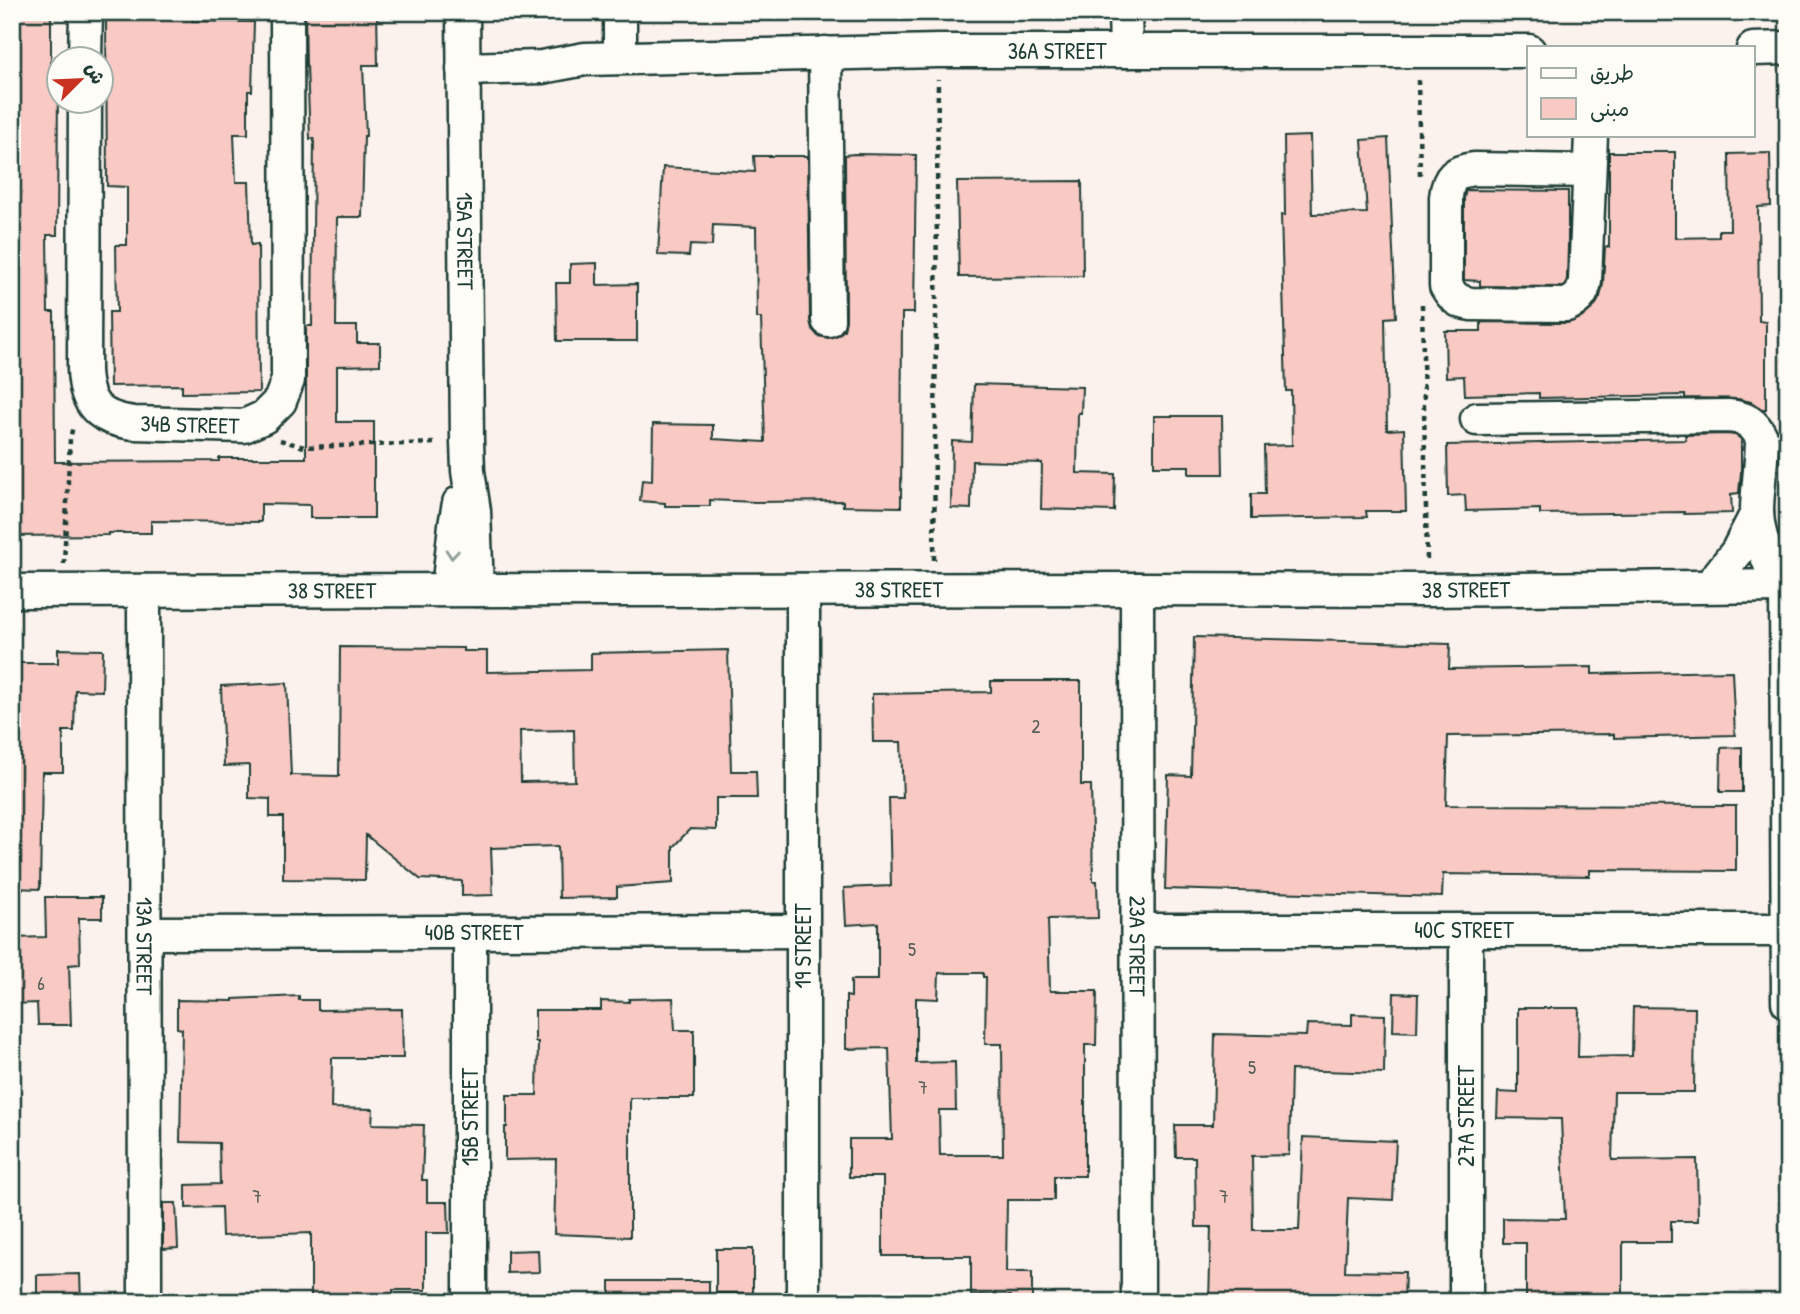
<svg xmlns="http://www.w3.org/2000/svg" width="1800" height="1314" viewBox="0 0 1800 1314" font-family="'Patrick Hand','Playpen Sans Arabic',sans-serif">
	<rect width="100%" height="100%" fill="#fcf2ed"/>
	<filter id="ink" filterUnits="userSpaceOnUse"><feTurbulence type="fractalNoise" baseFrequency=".0143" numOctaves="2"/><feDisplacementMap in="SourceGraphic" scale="14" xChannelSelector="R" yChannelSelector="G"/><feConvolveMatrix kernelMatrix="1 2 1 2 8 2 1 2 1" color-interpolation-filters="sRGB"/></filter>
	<g filter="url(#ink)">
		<!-- building -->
		<path fill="#f9c9c4" stroke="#1f3d34" stroke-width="2" fill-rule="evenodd" d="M 12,12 L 51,12 L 51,84 L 58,85 L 57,235 L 47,235 L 48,312 L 54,312 L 55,462 L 219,461 L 219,458 L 306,458 L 306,326 L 312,326 L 314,138 L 310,139 L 307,66 L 306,66 L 305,12 L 377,12 L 378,65 L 363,65 L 366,136 L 364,136 L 362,217 L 337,217 L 336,326 L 357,326 L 357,343 L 380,343 L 380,365 L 337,366 L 337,422 L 374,422 L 374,518 L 310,518 L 310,505 L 261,504 L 261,522 L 151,521 L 151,533 L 108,533 L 108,535 L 12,536 Z
			M 106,16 L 192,16 L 192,21 L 254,22 L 252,91 L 248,91 L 248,134 L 234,134 L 236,182 L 249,182 L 251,245 L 258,244 L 259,392 L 182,393 L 182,385 L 110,386 L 109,312 L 117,312 L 116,245 L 127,245 L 127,187 L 107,186 Z
			M 1310,136 L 1312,214 L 1367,213 L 1362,140 L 1388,138 L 1396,317 L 1385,318 L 1387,430 L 1404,429 L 1406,511 L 1366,511 L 1367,517 L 1251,519 L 1251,494 L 1265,494 L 1264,446 L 1292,445 L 1291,391 L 1286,391 L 1281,215 L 1285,215 L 1284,137 Z
			M 1609,152 L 1675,152 L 1675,238 L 1719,237 L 1719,230 L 1730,230 L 1729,154 L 1770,153 L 1771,206 L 1758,207 L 1759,321 L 1766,322 L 1766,409 L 1762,409 L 1751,402 L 1738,399 L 1685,398 L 1685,395 L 1539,398 L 1539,393 L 1465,395 L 1464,376 L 1446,377 L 1445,331 L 1481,331 L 1481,322 L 1567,323 L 1581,318 L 1595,306 L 1600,297 L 1603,284 L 1605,247 L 1609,247 Z
			M 854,154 L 916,155 L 914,313 L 902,313 L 901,507 L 843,506 L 843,501 L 756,502 L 710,500 L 710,506 L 665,506 L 665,503 L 640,501 L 642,480 L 652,481 L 653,424 L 713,425 L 713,439 L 765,442 L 761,318 L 757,318 L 756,227 L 713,225 L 712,246 L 690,245 L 689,256 L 658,255 L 663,167 L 755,172 L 754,156 L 808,156 L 810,320 L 812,329 L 818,336 L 829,338 L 838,335 L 844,330 L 846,320 L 845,155 Z
			M 1082,181 L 1083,276 L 959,277 L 957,182 Z
			M 1466,190 L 1568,191 L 1568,246 L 1567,279 L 1565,285 L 1562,287 L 1480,286 L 1480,281 L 1464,280 L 1464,198 Z
			M 597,263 L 597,285 L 637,284 L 637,341 L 557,341 L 556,283 L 570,283 L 570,264 Z
			M 974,384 L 1082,387 L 1081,413 L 1078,413 L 1077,473 L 1115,474 L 1114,511 L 1041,509 L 1042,463 L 972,461 L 971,509 L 951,508 L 952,441 L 972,442 Z
			M 1154,416 L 1222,416 L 1223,474 L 1189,474 L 1189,466 L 1154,466 Z
			M 1727,434 L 1735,435 L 1741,439 L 1741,472 L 1739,493 L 1731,494 L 1732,513 L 1684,514 L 1684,512 L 1540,514 L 1540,509 L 1466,511 L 1465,495 L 1448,496 L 1447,445 L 1686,440 L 1685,435 Z
			M 1194,637 L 1450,644 L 1449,669 L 1592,667 L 1592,674 L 1732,671 L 1735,735 L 1614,738 L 1614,734 L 1448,736 L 1446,805 L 1736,806 L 1736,871 L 1589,870 L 1589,876 L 1443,874 L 1442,897 L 1165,889 L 1168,775 L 1191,776 Z
			M 340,647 L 463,648 L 463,651 L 487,651 L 487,672 L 591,670 L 591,653 L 728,650 L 731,771 L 756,771 L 757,798 L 716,798 L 716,830 L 690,829 L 673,847 L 673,883 L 617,887 L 617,897 L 559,898 L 558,846 L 491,848 L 493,895 L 462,896 L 462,881 L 420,879 L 366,835 L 365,880 L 283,879 L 283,817 L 270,817 L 270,799 L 249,798 L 249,765 L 224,766 L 221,686 L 287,683 L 291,775 L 339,776 ZM 574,730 L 575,781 L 521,782 L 520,731 Z
			M 58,649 L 103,650 L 102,691 L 75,690 L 74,731 L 63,731 L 63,772 L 42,772 L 40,889 L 12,888 L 12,663 L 58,663 Z
			M 991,681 L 1081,681 L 1081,785 L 1091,785 L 1093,881 L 1097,881 L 1098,918 L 1048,919 L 1050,991 L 1097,991 L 1096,1045 L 1085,1045 L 1085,1176 L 1054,1176 L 1054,1200 L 1007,1200 L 1006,1272 L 1032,1272 L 1032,1300 L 1011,1300 L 1011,1296 L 971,1295 L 971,1256 L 883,1256 L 883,1177 L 849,1177 L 849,1139 L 892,1139 L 889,1048 L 846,1049 L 846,996 L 851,997 L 851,980 L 878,980 L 878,923 L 846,925 L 844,888 L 891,886 L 889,798 L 903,798 L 901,742 L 873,742 L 872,694 L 991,692 ZM 939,973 L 983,973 L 983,977 L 986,977 L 985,1044 L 1002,1044 L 1003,1155 L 940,1155 L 939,1110 L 956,1110 L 955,1062 L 916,1063 L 916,998 L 938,999 Z
			M 1742,747 L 1742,792 L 1720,792 L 1721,748 Z
			M 45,897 L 102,897 L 102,918 L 79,918 L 80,964 L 69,965 L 71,1025 L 38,1025 L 37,1003 L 12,1004 L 12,938 L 46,937 Z
			M 1394,993 L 1418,994 L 1417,1032 L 1393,1031 Z
			M 299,996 L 299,1000 L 318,1000 L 318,1010 L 402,1009 L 403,1058 L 332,1058 L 331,1108 L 373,1109 L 372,1124 L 424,1125 L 422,1180 L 427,1180 L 427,1202 L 448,1202 L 449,1233 L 426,1233 L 426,1290 L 393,1290 L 393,1302 L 311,1302 L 311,1233 L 222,1236 L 221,1207 L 186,1208 L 186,1185 L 220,1184 L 219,1143 L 180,1142 L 182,1029 L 177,1028 L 177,1000 L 233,1001 L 233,999 Z
			M 673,998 L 675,1030 L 694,1030 L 694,1098 L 630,1098 L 630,1237 L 554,1234 L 556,1159 L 505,1160 L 505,1127 L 507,1127 L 507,1095 L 537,1095 L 538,1042 L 535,1042 L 535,1010 L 601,1010 L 601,1001 L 629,1002 L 629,999 Z
			M 1633,1007 L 1695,1008 L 1694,1092 L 1614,1092 L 1612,1160 L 1697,1159 L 1698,1221 L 1671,1221 L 1671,1242 L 1623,1242 L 1623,1302 L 1526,1302 L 1526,1243 L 1503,1243 L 1503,1218 L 1565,1219 L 1561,1119 L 1497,1118 L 1498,1092 L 1518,1093 L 1518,1008 L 1579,1008 L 1578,1057 L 1632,1056 Z
			M 1352,1014 L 1385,1015 L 1384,1073 L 1291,1070 L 1289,1155 L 1252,1156 L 1253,1230 L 1299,1230 L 1303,1137 L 1396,1141 L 1393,1200 L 1348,1198 L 1345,1271 L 1405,1272 L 1404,1302 L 1209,1302 L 1211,1227 L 1196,1227 L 1195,1157 L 1176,1157 L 1175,1125 L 1213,1125 L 1215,1034 L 1306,1036 L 1307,1024 L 1352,1025 Z
			M 163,1203 L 176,1203 L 178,1248 L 163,1249 Z
			M 716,1249 L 753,1249 L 753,1293 L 716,1293 Z
			M 538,1250 L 539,1272 L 507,1273 L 507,1251 Z
			M 80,1274 L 81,1302 L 37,1302 L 37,1275 Z
			M 610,1281 L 709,1281 L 709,1302 L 610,1302 Z"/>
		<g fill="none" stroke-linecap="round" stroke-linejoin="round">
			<!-- minor casing -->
			<g stroke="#1f3d34" stroke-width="37">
				<g id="minor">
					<path id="s1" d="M 463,12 L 467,442 L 468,471 L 474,511 L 477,590"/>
					<path d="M 1125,12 L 1126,51"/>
					<path d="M 1753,49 L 1788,48"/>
					<path d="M 825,53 L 828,320"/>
					<path d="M 620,58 L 620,12"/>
					<path d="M 85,60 L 86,12"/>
					<path id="s2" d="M 463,69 L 542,67 L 585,59 L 938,51 L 1529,51"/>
					<path id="s3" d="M 85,102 L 84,369 C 85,405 99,419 134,423 L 244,426 L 264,417 L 280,401 L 288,380 L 287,12"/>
					<path d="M 1589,171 L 1475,169 C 1455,171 1448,177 1446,197 L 1446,286 C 1453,298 1458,302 1471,304 L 1567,305 C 1579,299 1583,294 1585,281 L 1591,135"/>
					<path d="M 1477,419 L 1728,416 C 1745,417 1755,423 1762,439 C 1762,464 1757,488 1757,512 C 1758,537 1769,563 1779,586"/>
					<path d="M 1710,586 L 1737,552 L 1757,513"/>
					<path d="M 1786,586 L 1788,1002"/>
					<path id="s4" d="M 1137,589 L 1138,1302"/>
					<path d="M 448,590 L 455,525 L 459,503"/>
					<path id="s5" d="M 12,591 L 1137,589 L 1428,590 L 1788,586"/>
					<path id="s6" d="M 144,591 L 145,1302"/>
					<path id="s7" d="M 1138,930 L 1787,930"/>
					<path d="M 1466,930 L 1466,1302"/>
					<path d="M 470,932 L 470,1302"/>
					<path id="s8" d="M 145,933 L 803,931"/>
					<path d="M 803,1302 L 803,590"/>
				</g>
			</g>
			<!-- path -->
			<path stroke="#1f3d34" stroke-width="4.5" stroke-dasharray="5 5" stroke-linecap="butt" d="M 1784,77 L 1785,419
				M 1418,80 L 1420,176
				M 1422,304 L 1427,561
				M 280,440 L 304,447 L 438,443
				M 934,560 L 938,79
				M 64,564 L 70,439 L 73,426"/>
			<!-- minor -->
			<use href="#minor" stroke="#fdfcf7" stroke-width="32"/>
		</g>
		<!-- one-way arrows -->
		<defs><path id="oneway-chevron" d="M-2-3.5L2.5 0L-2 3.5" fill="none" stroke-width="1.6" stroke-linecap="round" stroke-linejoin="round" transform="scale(1.75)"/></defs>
		<use stroke="#8e9c96" href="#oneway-chevron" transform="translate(452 554) rotate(95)"/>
	</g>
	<g text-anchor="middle" stroke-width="7" stroke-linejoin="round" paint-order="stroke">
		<!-- number labels -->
		<g font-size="19" fill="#566058">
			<text x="1036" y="733">2</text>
			<text x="912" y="956">5</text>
			<text x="41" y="990">6</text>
			<text x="1252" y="1074">5</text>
			<text x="923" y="1094">7</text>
			<text x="257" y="1203">7</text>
			<text x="1224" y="1203">7</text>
		</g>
		<!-- street labels -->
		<g font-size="23" fill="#1f3d34" stroke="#fdfcf7">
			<text dy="8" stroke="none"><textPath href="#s2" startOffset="595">36A STREET</textPath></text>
			<text dy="8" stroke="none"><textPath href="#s1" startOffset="229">15A STREET</textPath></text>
			<text dy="8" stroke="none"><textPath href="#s3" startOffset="406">34B STREET</textPath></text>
			<text dy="8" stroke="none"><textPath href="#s5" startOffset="887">38 STREET</textPath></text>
			<text dy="8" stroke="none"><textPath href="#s5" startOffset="1454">38 STREET</textPath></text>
			<text dy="8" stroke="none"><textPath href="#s5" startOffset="320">38 STREET</textPath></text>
			<text dy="8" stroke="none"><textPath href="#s7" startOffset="326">40C STREET</textPath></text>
			<text dy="8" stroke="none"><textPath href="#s8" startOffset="329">40B STREET</textPath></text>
			<text dy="8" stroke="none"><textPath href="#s4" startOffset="357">23A STREET</textPath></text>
			<text dy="8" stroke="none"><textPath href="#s6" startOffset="355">13A STREET</textPath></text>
			<text transform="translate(803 946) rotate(-90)" y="8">19 STREET</text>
			<text transform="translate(1466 1116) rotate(-90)" y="8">27A STREET</text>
			<text transform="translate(470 1117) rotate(-90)" y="8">15B STREET</text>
		</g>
	</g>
	<!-- margin -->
	<rect width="1800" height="1314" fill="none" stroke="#fdfcf7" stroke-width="42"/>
	<rect x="21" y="21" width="1758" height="1272" fill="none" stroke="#1f3d34" stroke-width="2.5" filter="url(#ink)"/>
	<!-- legend -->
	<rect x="1527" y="46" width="228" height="91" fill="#fdfcf7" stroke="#a4b0a9" stroke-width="2"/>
	<rect x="1541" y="68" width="35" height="10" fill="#fdfcf7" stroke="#a4b0a9" stroke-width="2"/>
	<text x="1590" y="80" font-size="21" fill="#1f3d34">طريق</text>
	<rect x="1541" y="98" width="35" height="21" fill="#f9c9c4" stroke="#a4b0a9" stroke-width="2"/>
	<text x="1590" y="116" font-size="21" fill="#1f3d34">مبنى</text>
	<!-- north arrow -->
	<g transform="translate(80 80) rotate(66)"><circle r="33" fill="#fdfcf7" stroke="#a4b0a9" stroke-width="2"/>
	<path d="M0-5L12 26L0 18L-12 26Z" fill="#c8321e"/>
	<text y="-10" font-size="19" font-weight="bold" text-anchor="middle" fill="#1f3d34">ش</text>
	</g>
</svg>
